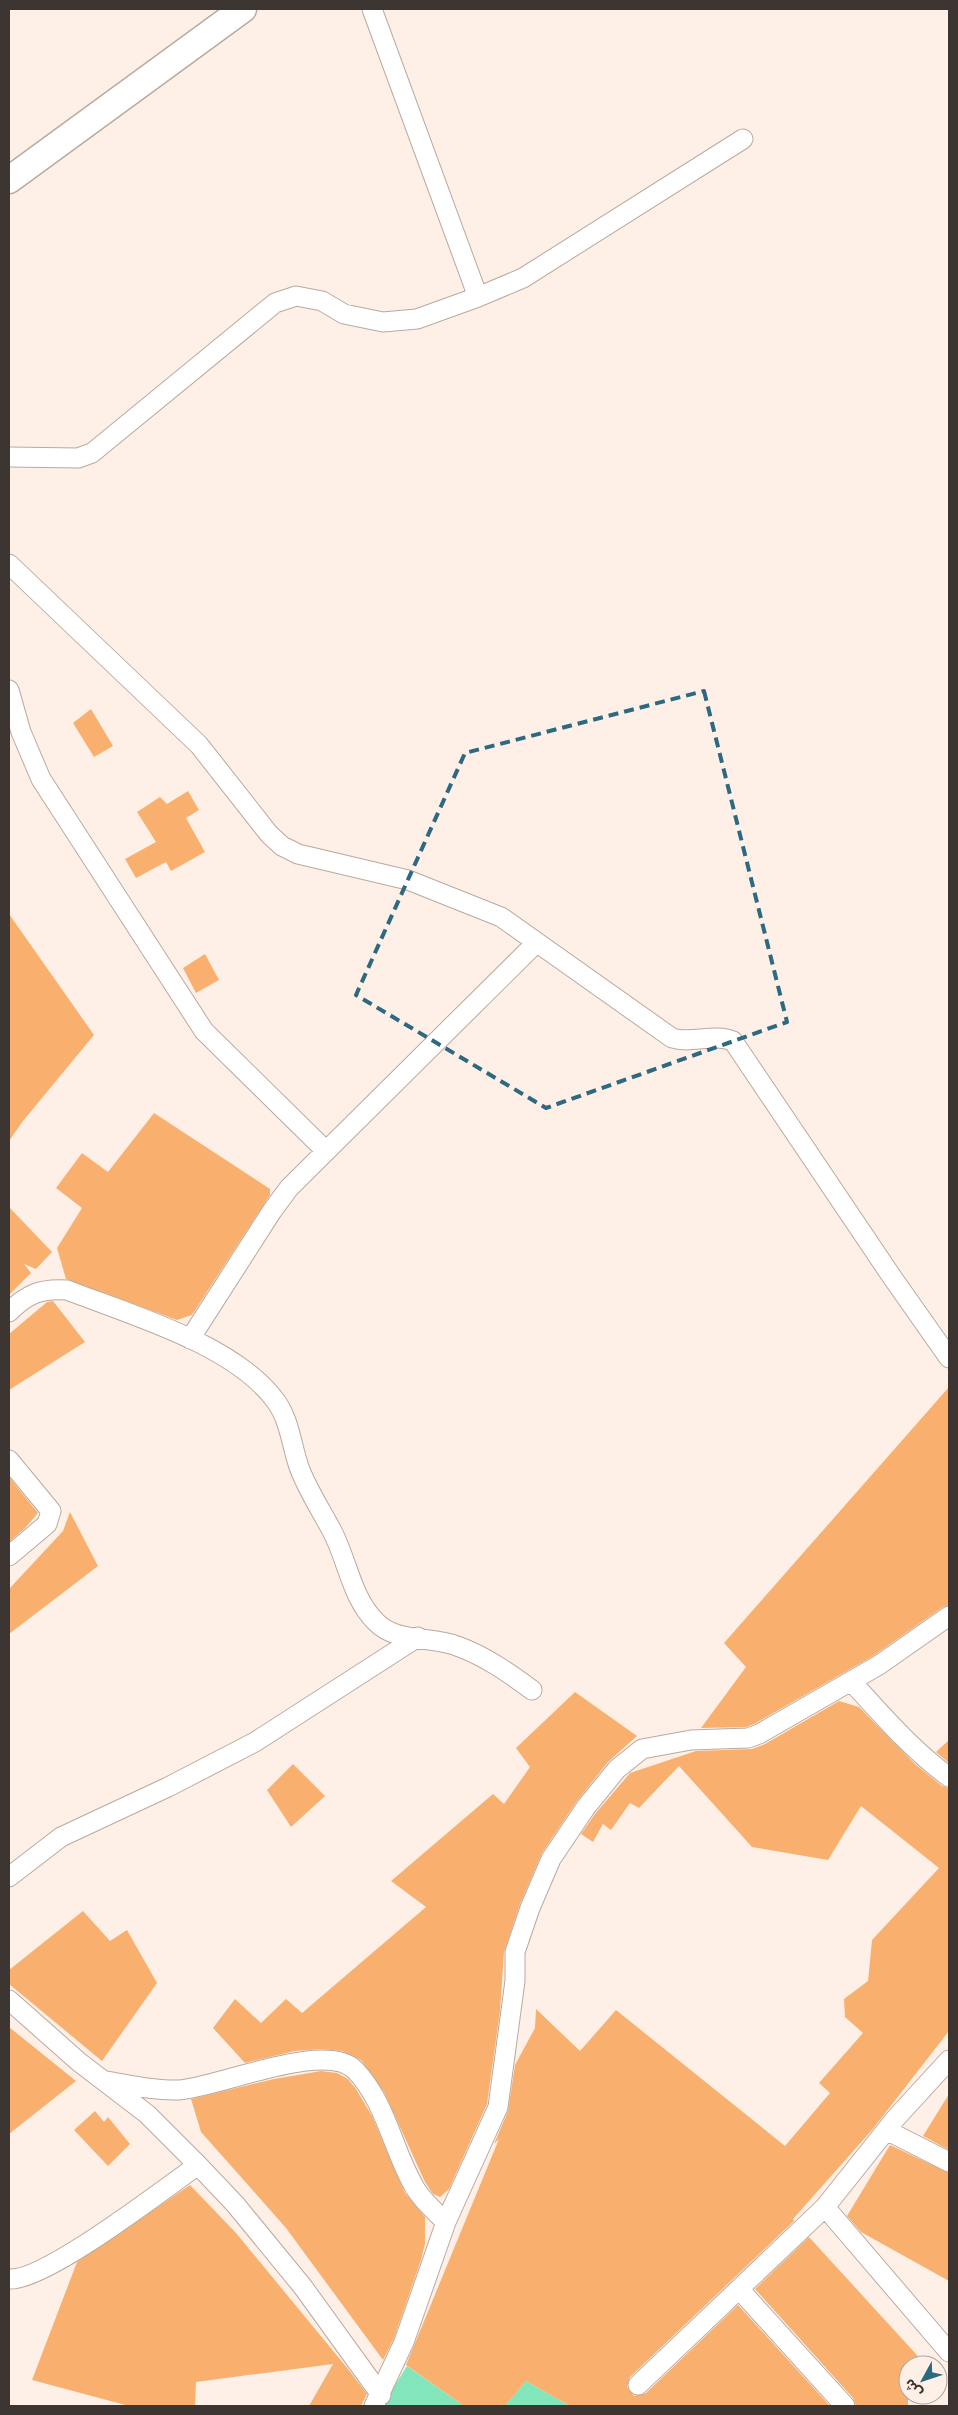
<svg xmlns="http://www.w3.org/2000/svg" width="958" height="2415" viewBox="0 0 958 2415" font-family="'Noto Sans','Noto Sans Arabic',sans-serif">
	<rect width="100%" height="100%" fill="#fff0e7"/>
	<!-- green -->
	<path fill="#83e6bb" d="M 407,2366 L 464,2406 L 382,2406 Z
		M 526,2381 L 570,2406 L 505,2406 Z"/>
	<!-- building -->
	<path fill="#f9b06e" d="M 91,709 L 113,746 L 94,757 L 73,723 Z
		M 188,791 L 199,810 L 186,818 L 205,852 L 171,871 L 166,862 L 136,878 L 125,859 L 156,842 L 137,812 L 160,797 L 167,804 Z
		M 9,914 L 94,1035 L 23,1121 L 9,1141 Z
		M 205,954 L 219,980 L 196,993 L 183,968 Z
		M 154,1113 L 270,1189 L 270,1195 L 192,1315 L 177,1320 L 66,1279 L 57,1248 L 82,1208 L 56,1188 L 82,1153 L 108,1172 Z
		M 9,1207 L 52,1252 L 36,1269 L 24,1264 L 31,1273 L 9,1295 Z
		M 53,1301 L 85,1342 L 9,1390 L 9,1334 L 47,1302 Z
		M 949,1387 L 949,1605 L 943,1607 L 873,1656 L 754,1724 L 746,1727 L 701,1728 L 746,1667 L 724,1643 Z
		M 9,1477 L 38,1513 L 26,1527 L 9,1542 Z
		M 70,1512 L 98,1566 L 9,1634 L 9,1589 L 63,1531 Z
		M 575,1692 L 637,1736 L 608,1762 L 577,1801 L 542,1853 L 520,1904 L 504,1952 L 500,2011 L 487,2104 L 449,2189 L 440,2197 L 433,2194 L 425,2182 L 384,2092 L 361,2060 L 342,2051 L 320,2049 L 295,2051 L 245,2063 L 213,2028 L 235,1999 L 261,2023 L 286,1999 L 302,2013 L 426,1907 L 391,1881 L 493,1794 L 504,1804 L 530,1767 L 516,1748 Z
		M 839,1701 L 859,1707 L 915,1764 L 942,1786 L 949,1788 L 949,2031 L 872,2130 L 793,2219 L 794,2221 L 630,2377 L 627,2387 L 634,2396 L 646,2393 L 738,2305 L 830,2406 L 570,2406 L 526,2381 L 505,2406 L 464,2406 L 406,2365 L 499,2139 L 494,2144 L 508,2111 L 515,2065 L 535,2028 L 536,2009 L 580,2051 L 616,2010 L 785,2146 L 830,2093 L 819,2083 L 863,2033 L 845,2017 L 844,1999 L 868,1981 L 872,1940 L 939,1868 L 861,1806 L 828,1860 L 752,1847 L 679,1766 L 639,1808 L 630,1803 L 611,1830 L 603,1824 L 593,1842 L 581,1834 L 595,1814 L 630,1773 L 696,1751 L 752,1749 L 765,1744 Z
		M 949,1740 L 949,1763 L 936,1752 Z
		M 293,1764 L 325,1796 L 291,1827 L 267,1790 Z
		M 83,1911 L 110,1941 L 127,1930 L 157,1983 L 102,2061 L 9,1984 L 9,1970 Z
		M 9,2027 L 76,2081 L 9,2134 Z
		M 321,2071 L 337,2073 L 348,2079 L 356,2089 L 372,2116 L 405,2193 L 425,2217 L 425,2244 L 421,2260 L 394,2338 L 383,2360 L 286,2228 L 201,2132 L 191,2099 L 274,2079 Z
		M 949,2094 L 949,2150 L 923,2136 Z
		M 95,2111 L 104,2122 L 108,2117 L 130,2144 L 108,2166 L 74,2130 Z
		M 890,2145 L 949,2173 L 949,2281 L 861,2232 L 847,2216 Z
		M 190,2185 L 236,2233 L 348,2369 L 367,2394 L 361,2406 L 309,2406 L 333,2364 L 196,2382 L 195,2406 L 129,2406 L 32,2380 L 77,2262 Z
		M 809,2237 L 926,2365 L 908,2365 L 908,2406 L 856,2406 L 853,2398 L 755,2289 Z"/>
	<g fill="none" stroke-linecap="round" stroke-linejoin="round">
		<!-- street casing -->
		<g stroke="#baa99e" stroke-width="21">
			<path id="street" d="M 372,9 L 478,297 L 523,278 L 743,139
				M 9,457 L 78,458 L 92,453 L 275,303 L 296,296 L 322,301 L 344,314 L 383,322 L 417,319 L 478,297
				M 9,564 L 199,745 L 269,834 L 282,846 L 298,854 L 408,880 L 501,917 L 672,1038 C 692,1044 714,1033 733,1041 L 892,1277 L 949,1358
				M 9,690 L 21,732 L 41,779 L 204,1031 L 326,1151
				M 9,1312 C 27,1294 41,1288 67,1290 C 131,1315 233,1344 275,1400 C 290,1420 291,1444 299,1467 C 307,1489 321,1510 332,1531 C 348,1561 351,1597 376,1622 C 396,1643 432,1636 457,1646 C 485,1656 509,1673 532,1690
				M 190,1339 L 272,1211 L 289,1188 L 536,943
				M 9,1460 L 51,1511 L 47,1524 L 9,1556
				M 851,1681 C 882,1715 912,1750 949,1777
				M 9,1877 L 61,1837 L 168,1787 L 255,1742 L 418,1637
				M 9,2000 L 79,2062 L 147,2114 L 198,2165 L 235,2204 L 303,2287 L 381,2395
				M 107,2081 C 130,2085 155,2091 179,2090 C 219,2087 326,2040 355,2070 C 386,2102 393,2151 415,2188 C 423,2201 435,2212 446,2222
				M 886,2130 L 949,2162
				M 825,2207 L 949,2352
				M 9,2279 C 44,2282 164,2189 198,2165
				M 740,2290 L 845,2406
				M 638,2385 L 825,2207 L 895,2119 L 949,2060
				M 374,2406 L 404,2342 L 446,2222 L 498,2107 L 515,1981 L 515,1952 L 530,1908 L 551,1859 L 586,1807 L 617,1769 L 642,1749 L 691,1740 L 748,1738 L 759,1734 L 879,1665 L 949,1616"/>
		</g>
		<!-- secondary casing -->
		<g stroke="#baa99e" stroke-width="29">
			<path id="secondary" d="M 9,180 L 243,9"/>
		</g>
		<!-- street -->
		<use href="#street" stroke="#fff" stroke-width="19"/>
		<!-- secondary -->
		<use href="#secondary" stroke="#fff" stroke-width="26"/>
	</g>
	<!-- marked area -->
	<path fill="none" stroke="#2d6980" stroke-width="4" stroke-dasharray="10 6" stroke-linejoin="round" d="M 704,691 L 787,1022 L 546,1108 L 356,995 L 465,753 Z"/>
	<!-- border -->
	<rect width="958" height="2415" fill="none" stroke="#3d3531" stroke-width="20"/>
	<!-- north arrow -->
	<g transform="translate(923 2380) rotate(230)"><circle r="24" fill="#fff0e7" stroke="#b1a59e"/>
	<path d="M0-4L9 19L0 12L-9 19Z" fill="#2d6980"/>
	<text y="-8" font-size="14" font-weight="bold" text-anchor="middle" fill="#3d3531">ش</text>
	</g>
</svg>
